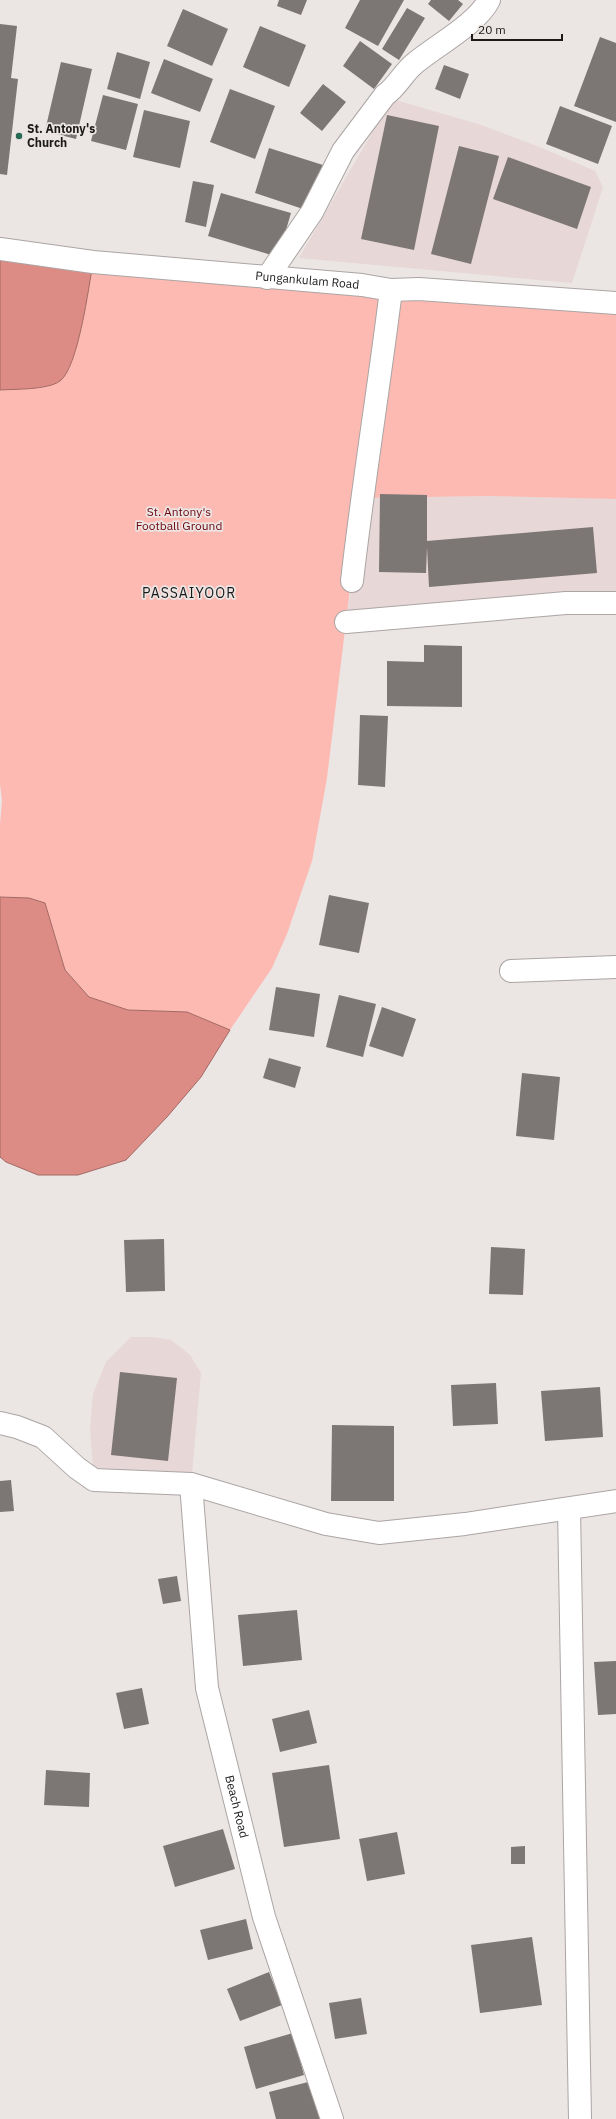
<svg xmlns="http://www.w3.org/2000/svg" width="616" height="2119" viewBox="0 0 616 2119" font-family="'IBM Plex Sans',sans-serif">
	<rect width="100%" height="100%" fill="#ebe5e4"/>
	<!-- built -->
	<path fill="#e7d7d6" d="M 392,99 L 478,124 L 542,148 L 595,171 L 603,187 L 572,283 L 299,258 Z
		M 491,496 L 616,499 L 616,600 L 346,622 L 352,581 L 361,498 Z
		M 131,1337 L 152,1337 L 171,1340 L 190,1355 L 201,1373 L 191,1484 L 94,1480 L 90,1429 L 93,1394 L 106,1362 Z"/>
	<!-- green -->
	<path fill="#fcbab3" d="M 93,262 L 616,303 L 616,499 L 491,496 L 361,498 L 327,778 L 312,861 L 287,934 L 272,968 L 230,1030 L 187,1012 L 128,1010 L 89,997 L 65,970 L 45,903 L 29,898 L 0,897 L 0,824 L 2,801 L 0,784 L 0,390 L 46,387 L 69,369 L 82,322 Z"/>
	<!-- water -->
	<path fill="#dd8c85" stroke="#a36a65" d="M 0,249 L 93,262 C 89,286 78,368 60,381 C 48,390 15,389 0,390 Z
		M 0,897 L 29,898 L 45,903 L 65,970 L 89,997 L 128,1010 L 187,1012 L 230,1030 L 201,1077 L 167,1117 L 126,1160 L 78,1175 L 38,1175 L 6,1162 L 0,1157 Z"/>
	<!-- building -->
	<path fill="#7c7675" d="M 279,0 L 307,0 L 301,15 L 277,6 Z
		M 360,0 L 404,0 L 378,46 L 345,28 Z
		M 431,0 L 458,0 L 463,4 L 449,21 L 428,4 Z
		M 407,8 L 425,18 L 399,60 L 382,49 Z
		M 183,9 L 228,29 L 212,66 L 167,46 Z
		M 0,24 L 17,26 L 11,78 L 18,79 L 7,175 L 0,174 Z
		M 260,26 L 306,45 L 289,87 L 243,67 Z
		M 600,37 L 616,43 L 616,122 L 574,106 Z
		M 360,41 L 392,64 L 374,89 L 343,66 Z
		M 117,52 L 150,62 L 140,99 L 107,89 Z
		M 164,59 L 213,79 L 200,112 L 151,93 Z
		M 61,62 L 92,69 L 76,139 L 45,131 Z
		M 444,65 L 469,74 L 460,99 L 435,89 Z
		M 323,84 L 346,102 L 322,131 L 300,113 Z
		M 230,89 L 275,106 L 255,159 L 210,142 Z
		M 103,95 L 138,104 L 126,150 L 91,141 Z
		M 560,106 L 612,126 L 598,164 L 546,144 Z
		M 144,110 L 190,121 L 180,168 L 133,157 Z
		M 387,115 L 439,126 L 414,250 L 361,239 Z
		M 459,146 L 499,156 L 471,264 L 431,254 Z
		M 269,148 L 323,165 L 309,211 L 255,193 Z
		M 508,157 L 591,187 L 577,229 L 493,199 Z
		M 193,181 L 214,185 L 206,227 L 185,222 Z
		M 221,193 L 291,213 L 278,257 L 208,236 Z
		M 380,494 L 427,495 L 427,541 L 593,527 L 597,573 L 429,587 L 427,547 L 426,573 L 379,572 Z
		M 424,645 L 462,646 L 462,707 L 387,706 L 387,661 L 424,662 Z
		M 360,715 L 388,716 L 385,787 L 358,785 Z
		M 329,895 L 369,903 L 359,953 L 319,945 Z
		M 276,987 L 320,994 L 314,1037 L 269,1030 Z
		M 339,995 L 376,1004 L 363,1057 L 326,1047 Z
		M 382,1007 L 416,1019 L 403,1057 L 369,1046 Z
		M 269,1058 L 301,1067 L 295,1088 L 263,1078 Z
		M 522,1073 L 560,1077 L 554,1140 L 516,1136 Z
		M 164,1239 L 165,1291 L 126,1292 L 124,1240 Z
		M 491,1247 L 525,1249 L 523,1295 L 489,1294 Z
		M 120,1372 L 177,1378 L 168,1461 L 111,1455 Z
		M 496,1383 L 498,1424 L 453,1426 L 451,1385 Z
		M 600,1387 L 603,1437 L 545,1441 L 541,1391 Z
		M 332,1425 L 394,1426 L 394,1501 L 331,1501 Z
		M 11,1480 L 14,1511 L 0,1512 L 0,1481 Z
		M 177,1576 L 181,1601 L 163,1604 L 158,1579 Z
		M 297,1610 L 302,1660 L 243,1666 L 238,1615 Z
		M 616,1661 L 616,1714 L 598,1715 L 594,1662 Z
		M 142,1688 L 149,1724 L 124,1729 L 116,1693 Z
		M 309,1710 L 317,1743 L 280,1752 L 272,1719 Z
		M 329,1765 L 340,1839 L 284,1847 L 272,1773 Z
		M 46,1770 L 90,1773 L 89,1807 L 44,1805 Z
		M 223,1829 L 235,1869 L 175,1887 L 163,1846 Z
		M 397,1832 L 405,1874 L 367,1881 L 359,1839 Z
		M 525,1846 L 525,1864 L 511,1864 L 511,1847 Z
		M 246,1919 L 253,1949 L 208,1960 L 200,1930 Z
		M 532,1937 L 542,2005 L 480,2013 L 471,1945 Z
		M 269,1972 L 282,2005 L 240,2021 L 227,1989 Z
		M 361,1998 L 367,2034 L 335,2039 L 329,2003 Z
		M 293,2033 L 304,2075 L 256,2089 L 244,2047 Z
		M 312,2081 L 321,2119 L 276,2119 L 269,2092 Z"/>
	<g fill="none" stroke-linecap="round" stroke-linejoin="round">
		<!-- minor casing -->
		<g stroke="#aba5a4" stroke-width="24">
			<g id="minor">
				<path id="s1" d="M 0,249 L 93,262 L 362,285 L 391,290 L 419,289 L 616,303"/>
				<path d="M 267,278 L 312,212 L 343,151 L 385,95 C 397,87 403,73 414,64 C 435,46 477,24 489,0"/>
				<path d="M 352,581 C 363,484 379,387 391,290"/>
				<path d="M 346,622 L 566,603 L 616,603"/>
				<path d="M 511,971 L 616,967"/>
				<path d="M 0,1423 L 17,1427 L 43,1437 L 77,1468 L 94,1480 L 191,1484 L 326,1524 L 379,1533 L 465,1524 L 616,1501"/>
				<path id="s2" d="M 191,1484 L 207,1688 L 264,1917 L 332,2119"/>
				<path d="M 569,1509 L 580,2119"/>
			</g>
		</g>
		<!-- minor -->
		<use href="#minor" stroke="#fff" stroke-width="22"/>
	</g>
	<!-- markers -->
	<circle fill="#286856" stroke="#ebe5e4" stroke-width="1.5" cx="19" cy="136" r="4"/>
	<g text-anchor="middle" stroke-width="3.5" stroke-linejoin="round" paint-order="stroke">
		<!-- poi labels -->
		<g font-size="12" font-weight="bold" fill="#1c1919" stroke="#ebe5e4" text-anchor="start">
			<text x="27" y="133">St. Antony's<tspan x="27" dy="14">Church</tspan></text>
		</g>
		<!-- street labels -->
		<g font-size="12" fill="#1c1919" stroke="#ebe5e4">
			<text dy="4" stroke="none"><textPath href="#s1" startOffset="309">Pungankulam Road</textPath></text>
			<text dy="4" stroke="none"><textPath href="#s2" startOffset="327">Beach Road</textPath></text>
		</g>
		<!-- park labels -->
		<g font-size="12" fill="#6c070f" stroke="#ebe5e4">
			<text x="179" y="516">St. Antony's<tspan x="179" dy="14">Football Ground</tspan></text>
		</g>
		<!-- quarter labels -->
		<g font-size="14" letter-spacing="1" fill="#1c1919" stroke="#ebe5e4">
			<text x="189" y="598">PASSAIYOOR</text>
		</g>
	</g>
	<!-- scale -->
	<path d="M472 34v6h90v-6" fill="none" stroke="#1c1919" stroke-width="2"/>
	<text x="478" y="34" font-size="12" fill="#1c1919" stroke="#ebe5e4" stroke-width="3" paint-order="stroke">20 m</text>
</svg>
